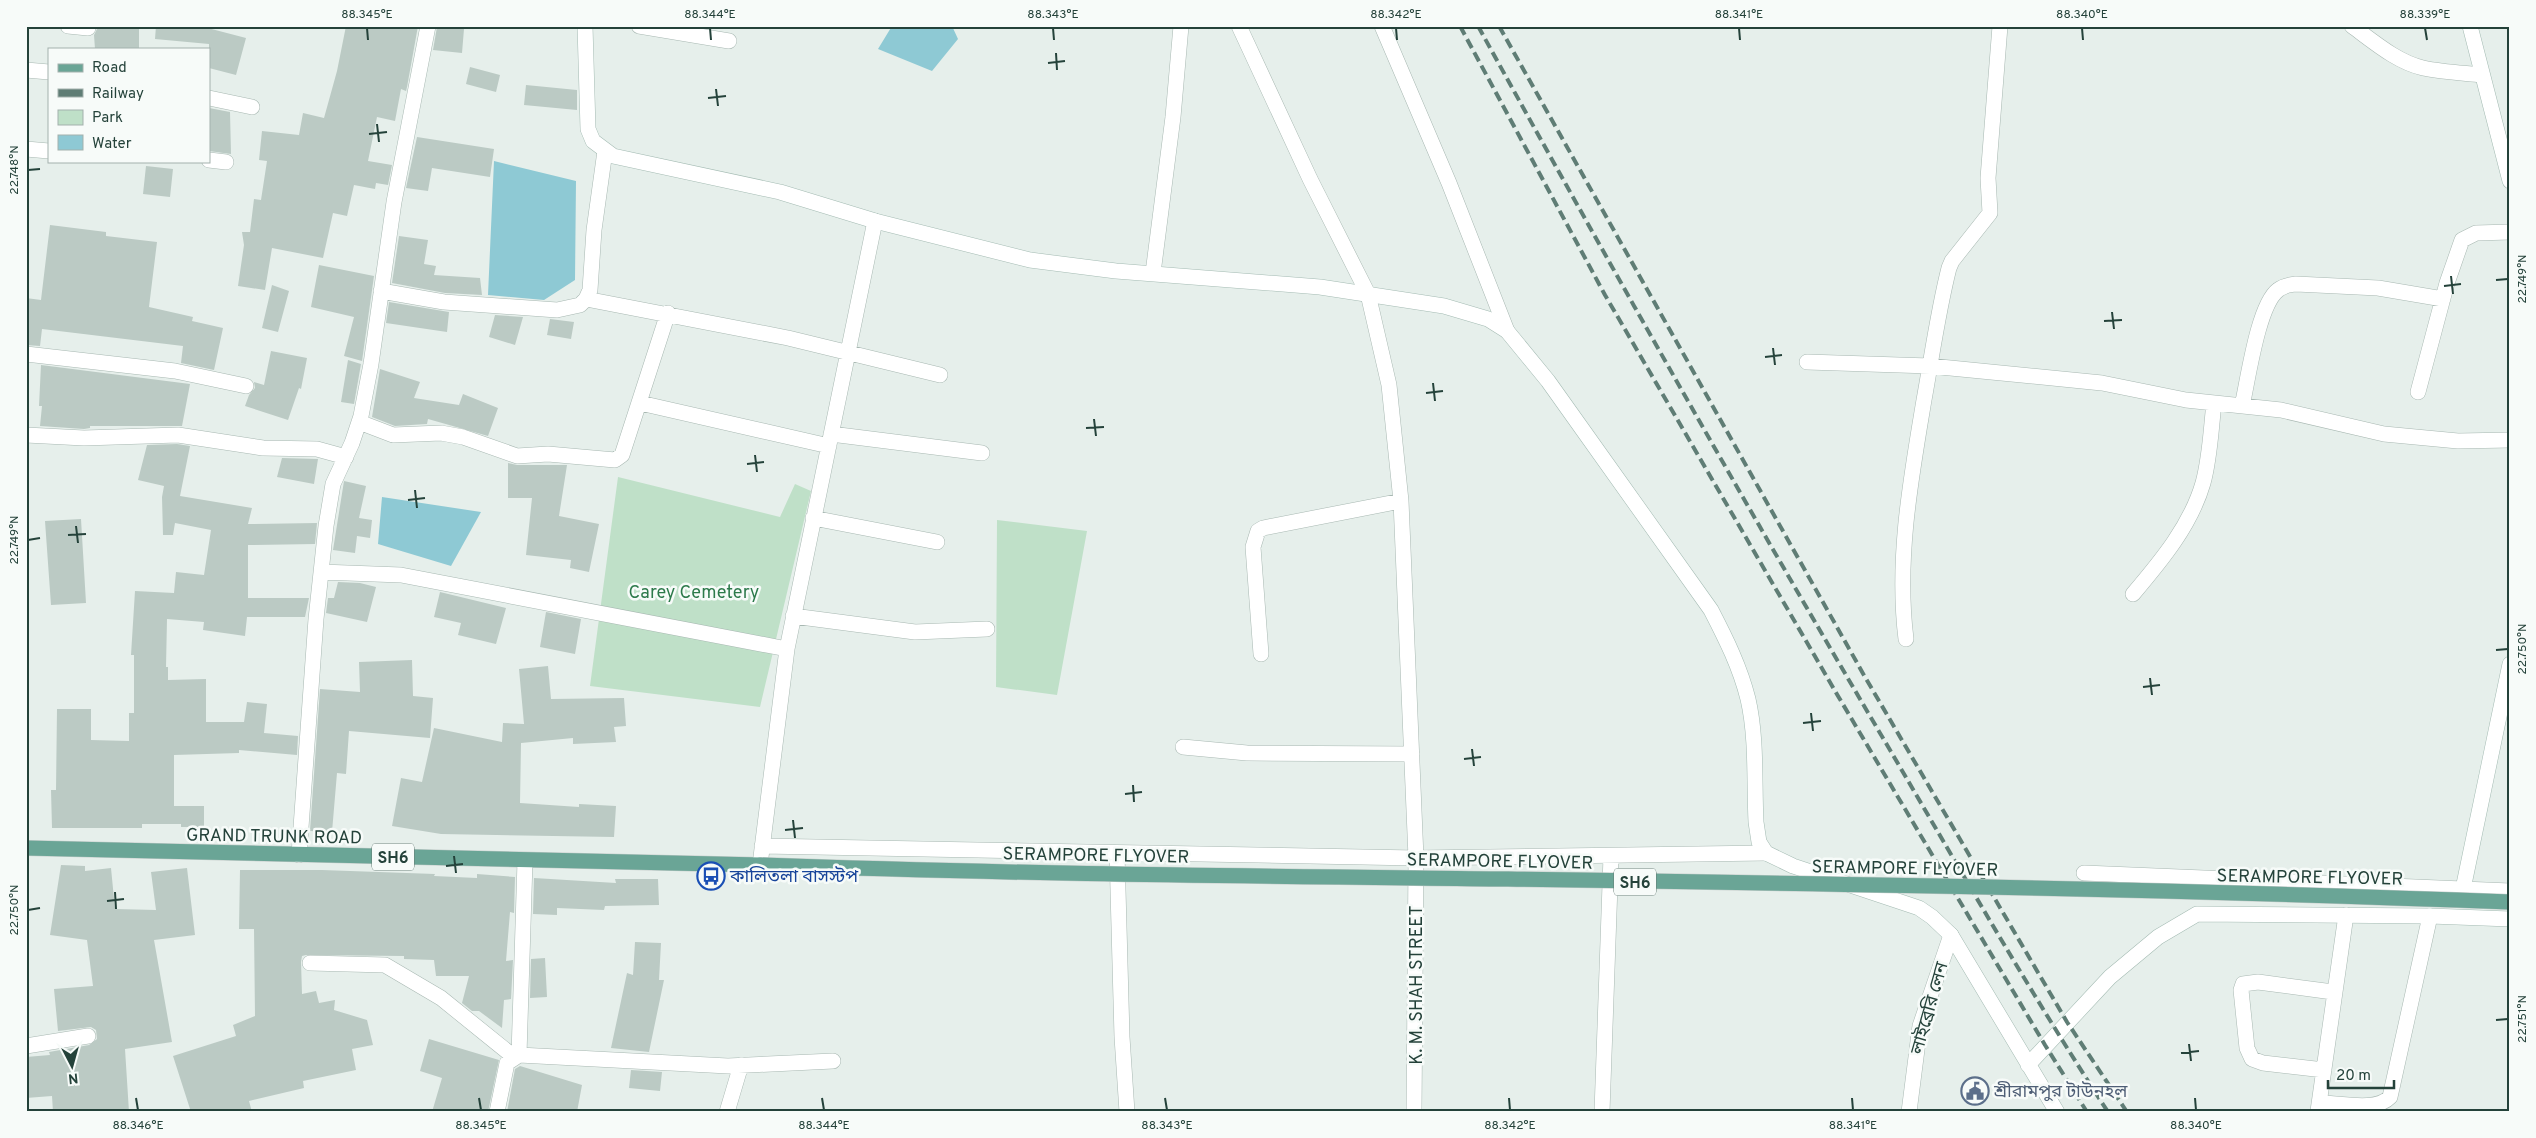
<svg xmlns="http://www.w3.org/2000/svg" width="2536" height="1138" viewBox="0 0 2536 1138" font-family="Overpass,'Noto Sans Bengali',sans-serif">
	<rect width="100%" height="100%" fill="#e6efeb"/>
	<!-- green -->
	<path fill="#bfe0c8" d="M 618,477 L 780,517 L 795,484 L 811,491 L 760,707 L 590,686 Z
		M 997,520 L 1087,531 L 1057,695 L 996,687 Z"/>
	<!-- water -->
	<path fill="#8ec9d4" d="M 892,26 L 952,26 L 958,39 L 932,71 L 878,49 Z
		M 494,161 L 576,181 L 575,280 L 544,300 L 488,295 Z
		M 382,497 L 481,512 L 451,566 L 378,544 Z"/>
	<!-- building -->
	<path fill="#bbcac4" d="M 156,26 L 200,26 L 246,38 L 236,75 L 209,68 L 209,44 L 155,39 Z
		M 346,26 L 418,26 L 407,87 L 406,91 L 401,89 L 395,121 L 377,117 L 368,161 L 392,165 L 388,185 L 376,183 L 375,189 L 354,185 L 347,216 L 333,213 L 323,258 L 272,248 L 265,290 L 238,286 L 244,245 L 242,232 L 250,232 L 254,199 L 261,200 L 267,161 L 259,160 L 262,131 L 299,135 L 303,113 L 324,118 L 337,71 Z
		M 437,27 L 464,29 L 462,53 L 433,50 Z
		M 97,29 L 139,29 L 139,49 L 95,49 L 94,35 Z
		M 470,67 L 500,75 L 496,92 L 466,84 Z
		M 526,85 L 577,90 L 577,110 L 524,105 Z
		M 209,108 L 230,112 L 231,154 L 209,151 Z
		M 417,137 L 494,149 L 490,177 L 432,168 L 428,191 L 406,188 Z
		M 146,166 L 173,169 L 170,197 L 143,194 Z
		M 50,225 L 106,232 L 106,236 L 157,242 L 149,307 L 193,317 L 192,321 L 223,328 L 214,370 L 181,363 L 183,346 L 42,329 L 40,346 L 26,345 L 26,298 L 41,300 Z
		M 399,236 L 428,240 L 424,264 L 436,266 L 434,275 L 480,278 L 482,295 L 445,293 L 392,283 Z
		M 319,265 L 374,276 L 362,361 L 344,356 L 354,317 L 311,307 Z
		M 272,285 L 289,291 L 278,332 L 262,328 Z
		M 389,302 L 449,312 L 447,332 L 386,323 Z
		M 495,315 L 523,317 L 515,345 L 489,337 Z
		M 550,319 L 574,322 L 571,339 L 547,335 Z
		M 271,351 L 307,358 L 301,389 L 299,388 L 288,420 L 245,406 L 249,395 L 255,388 L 254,382 L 264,385 Z
		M 348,360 L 361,364 L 354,404 L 341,402 Z
		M 41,365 L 190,384 L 182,426 L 90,426 L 90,428 L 84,429 L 40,426 L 42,406 L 39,406 Z
		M 380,369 L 420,382 L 414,398 L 459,405 L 463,394 L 498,408 L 488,436 L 428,419 L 427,424 L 395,426 L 372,417 Z
		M 177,444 L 190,446 L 180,496 L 252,508 L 248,524 L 317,523 L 315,544 L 248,545 L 248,598 L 309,598 L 305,617 L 247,617 L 245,636 L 203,630 L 204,622 L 167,619 L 166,667 L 168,667 L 168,680 L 206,679 L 206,722 L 244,722 L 247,702 L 267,704 L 264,733 L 298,736 L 297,755 L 239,750 L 239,753 L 174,755 L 174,806 L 204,806 L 204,827 L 181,827 L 181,824 L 142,824 L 142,828 L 52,828 L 51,790 L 56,790 L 57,709 L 91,709 L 91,740 L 129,741 L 129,713 L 134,713 L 134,655 L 131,655 L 135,591 L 174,593 L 176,572 L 204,575 L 211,530 L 175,523 L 173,535 L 163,535 L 162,497 L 164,486 L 138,480 L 147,445 Z
		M 282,458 L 318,459 L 314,484 L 277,477 Z
		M 508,463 L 517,465 L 567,465 L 559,516 L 599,524 L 589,572 L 570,568 L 571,560 L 526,555 L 532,498 L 508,498 Z
		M 344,481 L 366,486 L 359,518 L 372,520 L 370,538 L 357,536 L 355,553 L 333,550 Z
		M 81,519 L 86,603 L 51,605 L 45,521 Z
		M 338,582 L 360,583 L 376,587 L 367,622 L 326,613 L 328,598 L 334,598 Z
		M 440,592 L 506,608 L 496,644 L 458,635 L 461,623 L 434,617 Z
		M 546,612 L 581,619 L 575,654 L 540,647 Z
		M 412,660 L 413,696 L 433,698 L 430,738 L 349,731 L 346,774 L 337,773 L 332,832 L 310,831 L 320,689 L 360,692 L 359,662 Z
		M 548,666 L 551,699 L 624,698 L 626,726 L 614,727 L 616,742 L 573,744 L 573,738 L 521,743 L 520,803 L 579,807 L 579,804 L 616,806 L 614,837 L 441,834 L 392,826 L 401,778 L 422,782 L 434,728 L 502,742 L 503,723 L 524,724 L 519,669 Z
		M 61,865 L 85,866 L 85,871 L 111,868 L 115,909 L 156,910 L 151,872 L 187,868 L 195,935 L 154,940 L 172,1042 L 125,1049 L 129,1112 L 53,1112 L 52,1096 L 26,1098 L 26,1057 L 50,1055 L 49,1052 L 89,1045 L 97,1039 L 96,1030 L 91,1027 L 58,1031 L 54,989 L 93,986 L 87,940 L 50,935 Z
		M 240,870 L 322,870 L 435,874 L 434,876 L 477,878 L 477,874 L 515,877 L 514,913 L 510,912 L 506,961 L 513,960 L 511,999 L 504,1000 L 502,1028 L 479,1011 L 472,1011 L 462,1003 L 469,976 L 436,976 L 434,960 L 404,959 L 404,956 L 306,955 L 302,956 L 301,962 L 302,994 L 316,991 L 319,1003 L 335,1000 L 334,1010 L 367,1020 L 373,1045 L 352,1049 L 356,1070 L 303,1081 L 304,1088 L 249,1101 L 252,1112 L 191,1112 L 173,1056 L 236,1036 L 233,1025 L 255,1016 L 254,929 L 239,929 Z
		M 534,878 L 616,883 L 615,879 L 658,879 L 659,905 L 605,906 L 604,910 L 557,908 L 557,915 L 533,914 Z
		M 635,942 L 661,943 L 659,980 L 664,980 L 649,1052 L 611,1048 L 627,973 L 633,975 Z
		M 545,958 L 547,997 L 530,998 L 531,959 Z
		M 429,1039 L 499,1060 L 488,1112 L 432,1112 L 442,1078 L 420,1071 Z
		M 520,1066 L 582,1085 L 577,1112 L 507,1112 L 515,1069 Z
		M 631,1070 L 662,1072 L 660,1091 L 629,1088 Z"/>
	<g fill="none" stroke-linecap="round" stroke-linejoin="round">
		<!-- street casing -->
		<g stroke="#a8b8b2" stroke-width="16">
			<path id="street" d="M 68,26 L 88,28
				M 639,26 L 729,41
				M 1239,26 L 1310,179 L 1368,294 L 1389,385 L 1401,501 L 1416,858 L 1414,1112
				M 1382,26 L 1449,183 L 1507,331
				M 2352,26 C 2374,42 2397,62 2423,68 C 2442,72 2463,73 2482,75
				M 26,70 L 49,72
				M 209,98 L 252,107
				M 26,149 L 49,151
				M 209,160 L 226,162
				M 1153,273 L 1173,117 L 1181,26
				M 381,291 L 444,302 L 557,310 L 580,305 L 586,299 L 590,290 L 594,230 L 605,151
				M 586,299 L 788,338 L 940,375
				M 26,354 L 175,371 L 246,386
				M 1807,362 L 1930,366 L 2102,383 L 2186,400 L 2281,410 L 2384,434 L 2458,441 L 2510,440
				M 2418,392 L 2447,283 L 2462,240 L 2476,233 L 2510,232
				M 640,403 L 829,446
				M 2242,406 C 2248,380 2258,305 2278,290 C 2284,285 2290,285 2296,284 L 2378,288 L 2443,299
				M 359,422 L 393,435 L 441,433 L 463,437 L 517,456 L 548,454 L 615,460 L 622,455 L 668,313
				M 831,434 L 982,453
				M 26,435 L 84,438 L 178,435 L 263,448 L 317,449 L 346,457
				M 813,518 L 937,542
				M 321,572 L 401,575 L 787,649
				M 2133,594 C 2161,561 2191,525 2203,483 C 2210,458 2211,429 2214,403
				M 793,616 L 915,632 L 987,629
				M 1906,639 C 1896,559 1911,478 1924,400 C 1932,356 1938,311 1949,268 L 1952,261 L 1990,213 L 1988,178 L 2000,26
				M 1261,654 L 1253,547 L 1258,531 L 1263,528 L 1401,501
				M 1183,747 L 1247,753 L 1412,754
				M 762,846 L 1416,858 L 1766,853
				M 1117,853 L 1122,1037 L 1127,1112
				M 299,855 L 316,619 L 326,526 L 333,484 L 352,443 L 361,416 L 371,364 L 394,202 L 428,26
				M 760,865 L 787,649 L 875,221
				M 2084,873 L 2510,891
				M 310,963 L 385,965 L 441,998 L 514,1057
				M 26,1046 L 88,1036
				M 519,1055 L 525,861
				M 2324,1070 L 2263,1063 L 2252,1059 L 2247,1048 L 2241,990 L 2243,984 L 2258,982 L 2333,992
				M 2321,1103 C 2341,1103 2376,1112 2390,1097 L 2430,916
				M 2318,1111 L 2346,915
				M 497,1112 L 507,1063 L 519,1055 L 728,1066 L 833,1061
				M 727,1112 L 741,1065
				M 1602,1112 L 1611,856
				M 1909,1112 L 1920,1026 L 1951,935"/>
		</g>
		<!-- secondary casing -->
		<g stroke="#a4bbb3" stroke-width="16">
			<path id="secondary" d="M 585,26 L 588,129 L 593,141 L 613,156 L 780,192 L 875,221 L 1030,260 L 1116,271 L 1320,287 L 1444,306 L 1488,319 L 1507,331 L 1548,381 L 1711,610 C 1726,639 1740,667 1748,699 C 1757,738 1754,782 1756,822 L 1759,842 L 1766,853 L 1793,866 L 1919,908 L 1932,917 L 1951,935 L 2057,1112
				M 2470,26 L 2510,181
				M 2463,889 L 2510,664
				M 2028,1065 L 2110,977 L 2158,937 L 2197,914 L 2430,916 L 2510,919"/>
		</g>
		<!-- primary casing -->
		<g stroke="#c2cac8" stroke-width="16">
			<path id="primary" d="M 26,848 L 760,865"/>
		</g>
		<!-- street -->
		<use href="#street" stroke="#fff" stroke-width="15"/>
		<!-- secondary -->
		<use href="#secondary" stroke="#fff" stroke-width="15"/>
		<!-- primary -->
		<use href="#primary" stroke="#6aa596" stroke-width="15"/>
		<!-- rail -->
		<path stroke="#5f7d75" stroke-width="4" stroke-dasharray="10 5" stroke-linecap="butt" d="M 1460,26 L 1605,295 L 1838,696 L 2045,1045 L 2087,1112
			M 1478,26 C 1612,269 1749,511 1890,750 C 1961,871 2031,994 2108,1112
			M 1499,26 L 1865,677 L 2067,1022 L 2127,1112"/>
		<!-- primary-bridge casing -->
		<g stroke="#c2cac8" stroke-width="16" stroke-linecap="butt">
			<path id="primary-bridge" d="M 760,865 C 1009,874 1259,876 1508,879 C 1842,884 2176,889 2510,902"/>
		</g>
		<!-- primary-bridge -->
		<use href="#primary-bridge" stroke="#6aa596" stroke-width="15"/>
	</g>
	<!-- ticks -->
	<path fill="none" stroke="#24423a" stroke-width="2" d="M 367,28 L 368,40M 710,28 L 711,40M 1053,28 L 1054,40M 1396,28 L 1397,40M 1739,28 L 1740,40M 2082,28 L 2083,40M 2425,28 L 2427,40M 1056,53 L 1057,70M 1048,63 L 1065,61M 716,89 L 718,106M 708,98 L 726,96M 377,124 L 379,142M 369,134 L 387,132M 28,170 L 40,169M 2451,276 L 2453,294M 2496,280 L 2508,279M 2444,286 L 2461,284M 2112,312 L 2114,329M 2104,321 L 2122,320M 1773,348 L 1775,365M 1765,357 L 1782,355M 1433,383 L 1435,401M 1426,393 L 1443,391M 1094,419 L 1096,436M 1086,428 L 1104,427M 755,455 L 757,472M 747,464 L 764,462M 415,490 L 417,508M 408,500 L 425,498M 76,526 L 78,543M 68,535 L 86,534M 28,540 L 40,538M 2496,650 L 2508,649M 2150,678 L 2152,695M 2143,687 L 2160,685M 1811,713 L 1813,731M 1803,723 L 1821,721M 1472,749 L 1474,766M 1464,759 L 1481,757M 1133,785 L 1134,802M 1125,794 L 1142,792M 793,820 L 795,838M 785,830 L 803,828M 454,856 L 456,873M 446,866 L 463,864M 115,892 L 116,909M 107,901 L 124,899M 28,910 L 40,908M 2496,1020 L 2508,1019M 2189,1044 L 2191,1061M 2181,1053 L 2199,1051M 136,1098 L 138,1110M 479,1098 L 481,1110M 822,1098 L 824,1110M 1165,1098 L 1167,1110M 1509,1098 L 1510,1110M 1852,1098 L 1853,1110M 2195,1098 L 2196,1110"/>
	<!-- icons -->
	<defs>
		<g id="bus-ring" transform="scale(1.4375)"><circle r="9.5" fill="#f7fbf9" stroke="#1a4fb4" stroke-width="1.5"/><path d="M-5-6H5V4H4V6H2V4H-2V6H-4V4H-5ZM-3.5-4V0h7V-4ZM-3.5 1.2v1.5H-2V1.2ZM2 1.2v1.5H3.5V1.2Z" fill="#1a4fb4"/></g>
		<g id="civic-ring" transform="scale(1.4375)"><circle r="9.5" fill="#f7fbf9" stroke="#5c6f8a" stroke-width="1.5"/><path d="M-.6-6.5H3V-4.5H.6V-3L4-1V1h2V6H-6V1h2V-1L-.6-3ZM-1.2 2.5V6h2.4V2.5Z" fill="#5c6f8a"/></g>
	</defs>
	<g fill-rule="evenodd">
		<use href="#bus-ring" x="711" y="876"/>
		<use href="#civic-ring" x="1975" y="1091"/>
	</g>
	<g text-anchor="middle" stroke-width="5" stroke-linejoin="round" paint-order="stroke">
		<!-- shield labels -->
		<g fill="#f7fbf9" stroke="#637a73" stroke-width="1">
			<rect x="372" y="843.5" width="42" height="27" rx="4"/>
			<rect x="1614" y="868.5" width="42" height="27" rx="4"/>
		</g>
		<g font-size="16" font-weight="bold" fill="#24423a">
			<text x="393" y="863">SH6</text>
			<text x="1635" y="888">SH6</text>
		</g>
		<!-- park labels -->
		<g font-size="18" fill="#2d7a4b" stroke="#f7fbf9">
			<text x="694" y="598">Carey Cemetery</text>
		</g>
		<!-- street labels -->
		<g font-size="18" fill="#24423a" stroke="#f7fbf9">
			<text transform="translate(274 836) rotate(1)" y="6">GRAND TRUNK ROAD</text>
			<text transform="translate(1096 855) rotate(1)" y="6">SERAMPORE FLYOVER</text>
			<text transform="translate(1500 861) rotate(1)" y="6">SERAMPORE FLYOVER</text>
			<text transform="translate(1905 868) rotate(1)" y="6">SERAMPORE FLYOVER</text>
			<text transform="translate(2310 877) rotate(1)" y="6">SERAMPORE FLYOVER</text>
			<text transform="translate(1416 985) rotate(-90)" y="6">K. M. SHAH STREET</text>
			<text transform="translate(1929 1008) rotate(-74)" y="6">লাইব্রেরি লেন</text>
		</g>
		<!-- transit labels -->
		<g font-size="18" fill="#164399" stroke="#f7fbf9" text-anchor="start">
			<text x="730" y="882">কালিতলা বাসস্টপ</text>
		</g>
		<!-- service labels -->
		<g font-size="18" fill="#4e5e75" stroke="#f7fbf9" text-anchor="start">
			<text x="1994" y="1097">শ্রীরামপুর টাউনহল</text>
		</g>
	</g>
	<!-- border -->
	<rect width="2536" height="1138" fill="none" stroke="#f7fbf9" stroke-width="55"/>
	<!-- legend -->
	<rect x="48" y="48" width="162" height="115" fill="#f7fbf9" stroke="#a3b1ad"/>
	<rect x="58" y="64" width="25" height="8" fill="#6aa596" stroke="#a3b1ad"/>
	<text x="92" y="72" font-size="15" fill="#24423a">Road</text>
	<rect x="58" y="89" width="25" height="8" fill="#5f7d75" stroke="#a3b1ad"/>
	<text x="92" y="98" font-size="15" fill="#24423a">Railway</text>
	<rect x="58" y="110" width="25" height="15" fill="#bfe0c8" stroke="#a3b1ad"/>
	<text x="92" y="122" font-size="15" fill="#24423a">Park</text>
	<rect x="58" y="135" width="25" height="15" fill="#8ec9d4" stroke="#a3b1ad"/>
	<text x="92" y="148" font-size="15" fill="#24423a">Water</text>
	<!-- north arrow -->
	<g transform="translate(72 1066) rotate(174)" stroke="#f7fbf9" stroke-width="4" paint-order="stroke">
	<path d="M0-4L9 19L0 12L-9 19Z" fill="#24423a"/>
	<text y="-8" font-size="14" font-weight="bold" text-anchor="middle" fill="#24423a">N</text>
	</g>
	<!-- scale -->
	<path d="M2328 1080v8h66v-8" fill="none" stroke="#24423a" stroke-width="2.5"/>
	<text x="2336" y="1080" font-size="15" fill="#24423a" stroke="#f7fbf9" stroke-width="4" paint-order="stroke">20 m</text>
	<rect x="28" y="28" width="2480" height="1082" fill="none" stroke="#24423a" stroke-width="2"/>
	<g font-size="12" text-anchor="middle" fill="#24423a">
		<text x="367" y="18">88.345°E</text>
		<text x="710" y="18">88.344°E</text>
		<text x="1053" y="18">88.343°E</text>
		<text x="1396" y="18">88.342°E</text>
		<text x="1739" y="18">88.341°E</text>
		<text x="2082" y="18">88.340°E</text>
		<text x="2425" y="18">88.339°E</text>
		<text transform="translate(14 170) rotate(-90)" y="4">22.748°N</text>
		<text transform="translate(2522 279) rotate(-90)" y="4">22.749°N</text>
		<text transform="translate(14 540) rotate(-90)" y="4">22.749°N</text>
		<text transform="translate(2522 649) rotate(-90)" y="4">22.750°N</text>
		<text transform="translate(14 910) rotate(-90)" y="4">22.750°N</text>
		<text transform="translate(2522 1019) rotate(-90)" y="4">22.751°N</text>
		<text x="138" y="1129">88.346°E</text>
		<text x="481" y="1129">88.345°E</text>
		<text x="824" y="1129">88.344°E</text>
		<text x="1167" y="1129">88.343°E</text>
		<text x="1510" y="1129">88.342°E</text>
		<text x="1853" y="1129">88.341°E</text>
		<text x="2196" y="1129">88.340°E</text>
	</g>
</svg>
